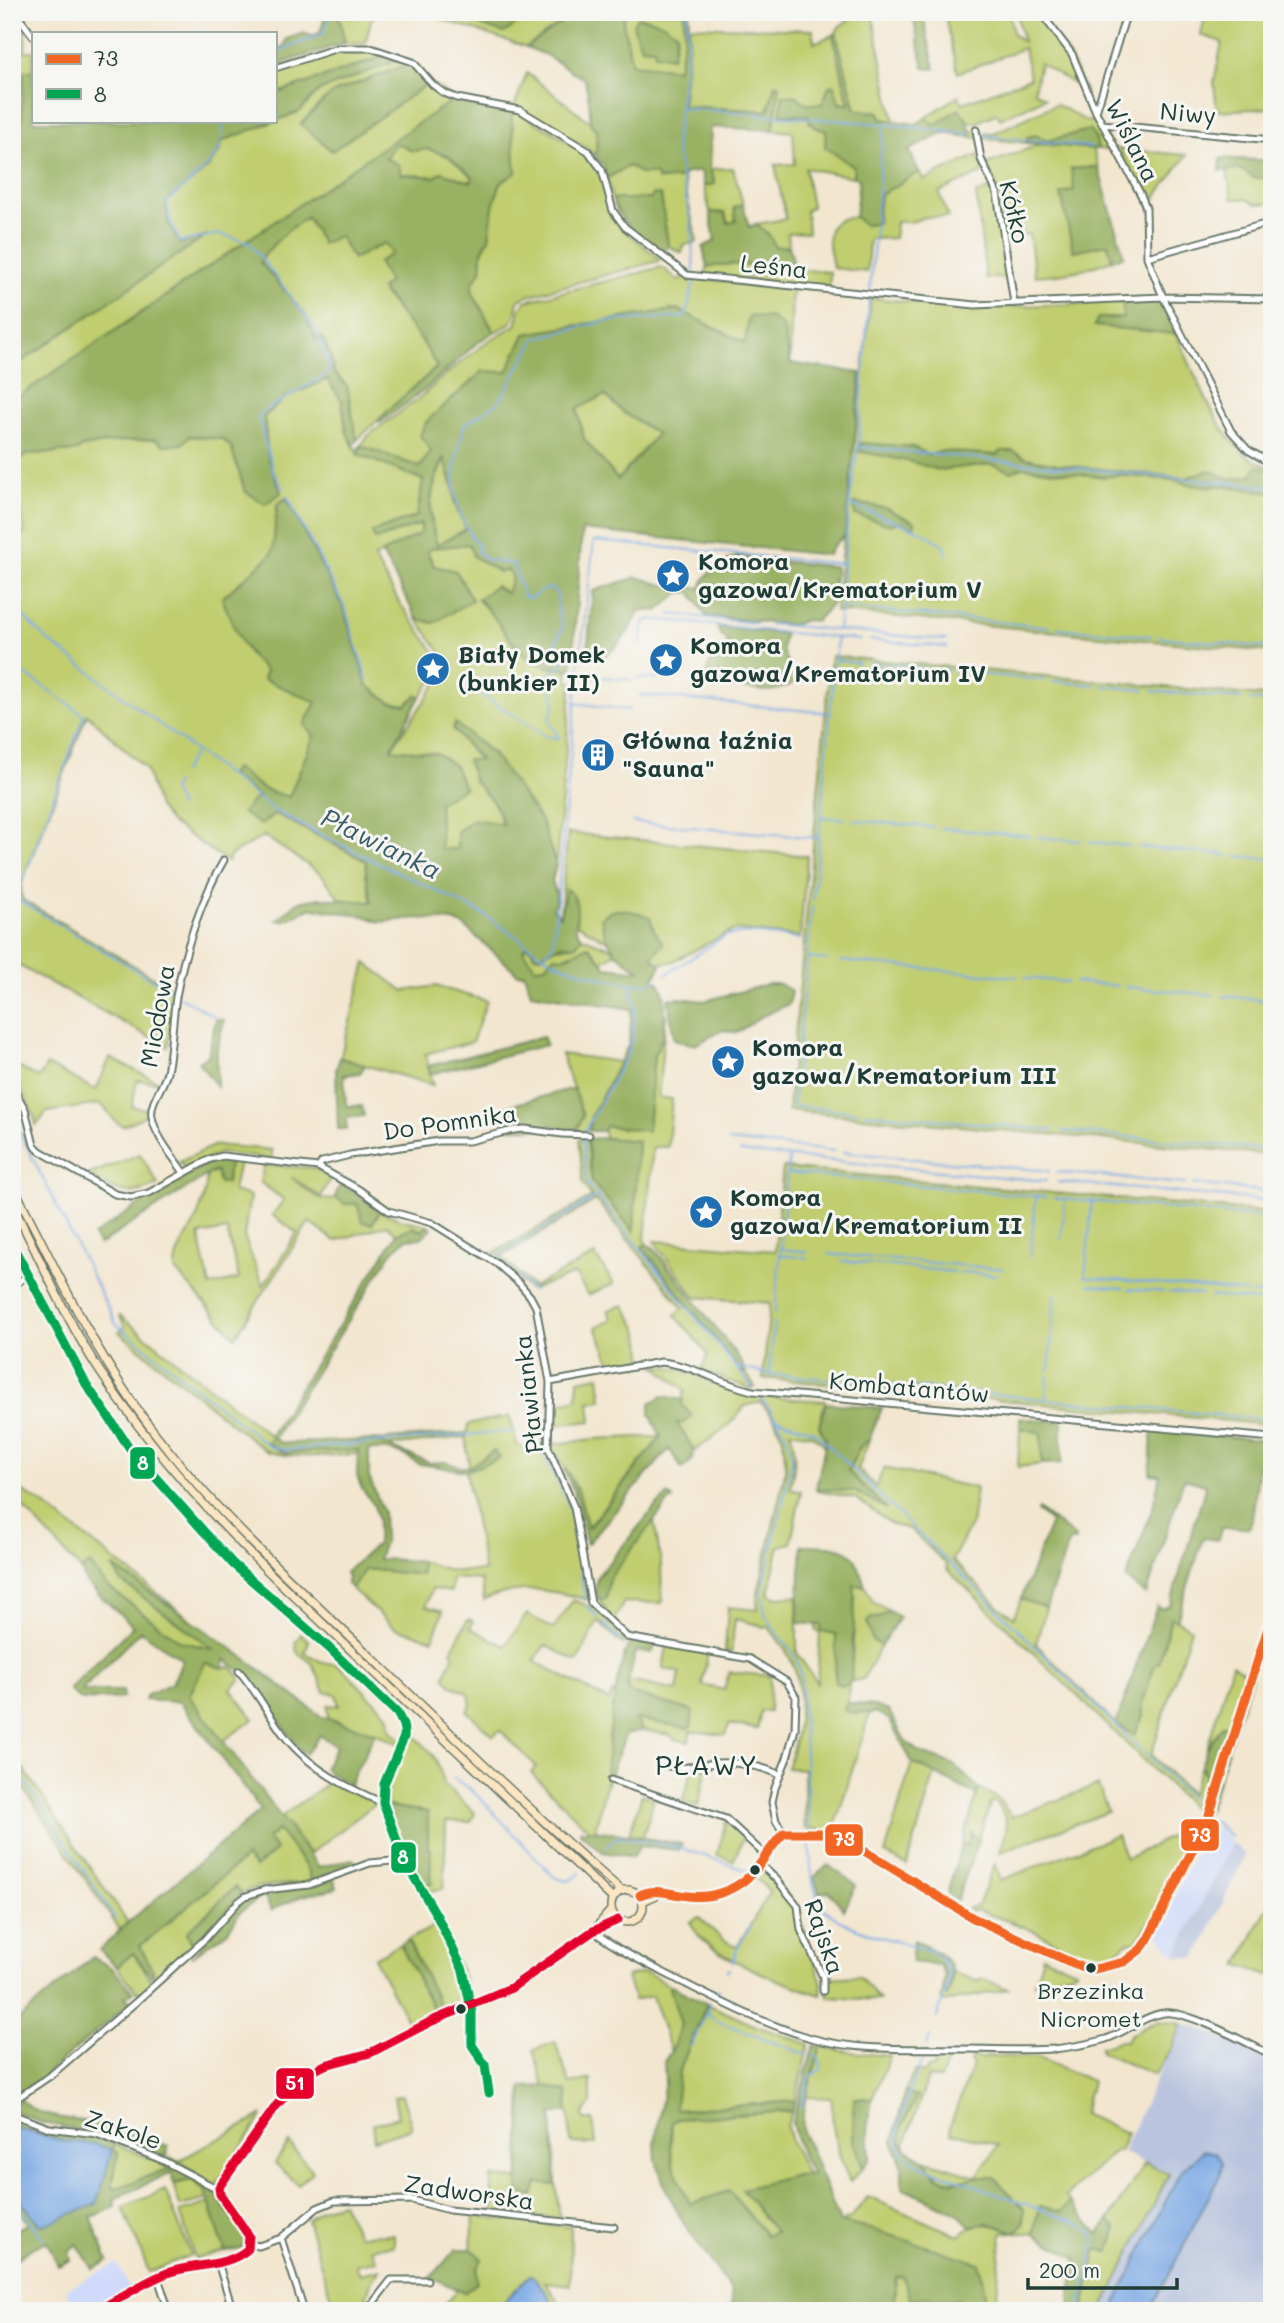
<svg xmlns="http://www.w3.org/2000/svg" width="1284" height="2323" viewBox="0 0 1284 2323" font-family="Mali,sans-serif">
	<rect width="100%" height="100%" fill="#f6f6f2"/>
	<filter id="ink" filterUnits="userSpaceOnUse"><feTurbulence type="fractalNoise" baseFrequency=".0143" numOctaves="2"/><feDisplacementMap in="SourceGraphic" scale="14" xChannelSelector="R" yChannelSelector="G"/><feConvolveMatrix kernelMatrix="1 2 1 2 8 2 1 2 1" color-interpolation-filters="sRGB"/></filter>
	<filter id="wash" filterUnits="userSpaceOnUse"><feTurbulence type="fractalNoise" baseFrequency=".00686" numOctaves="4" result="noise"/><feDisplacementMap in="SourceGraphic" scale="28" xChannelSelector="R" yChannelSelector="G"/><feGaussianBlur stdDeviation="1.57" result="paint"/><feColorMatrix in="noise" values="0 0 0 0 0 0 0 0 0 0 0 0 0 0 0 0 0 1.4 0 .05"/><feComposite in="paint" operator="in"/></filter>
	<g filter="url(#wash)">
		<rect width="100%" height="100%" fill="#f2e6cf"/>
		<!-- built -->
		<path fill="#cfdafa" d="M 1218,1827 L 1232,1843 L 1175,1956 L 1158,1934 L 1163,1924 L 1161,1923 L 1207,1830 L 1213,1832 Z
			M 117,2263 L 130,2289 L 87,2311 L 73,2311 L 66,2289 Z"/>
		<!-- industrial -->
		<path fill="#bac4de" d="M 1232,1843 L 1245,1855 L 1209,1932 L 1196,1958 L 1175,1956 Z
			M 1182,2024 L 1197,2027 L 1272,2060 L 1272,2311 L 1102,2311 L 1169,2174 L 1122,2152 Z"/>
		<!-- green -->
		<path fill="#c0ce70" stroke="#708652" stroke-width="2" fill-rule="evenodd" d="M 12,12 L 27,12 L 25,51 L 33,51 L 33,71 L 24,71 L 12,249 Z
			M 338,12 L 386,12 L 372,17 L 365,44 L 345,43 Z
			M 419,12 L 439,12 L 504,33 L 534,12 L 577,12 L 526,47 Z
			M 625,12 L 684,12 L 684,40 L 678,69 L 632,65 L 623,23 Z
			M 859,12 L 872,12 L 894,121 L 881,119 L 879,112 L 856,110 L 836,33 L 839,27 Z
			M 944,12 L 1009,12 L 1013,34 L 1023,42 L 1016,12 L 1037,12 L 1069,56 L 1085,91 L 1040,63 L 1034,91 L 1045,98 L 1000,119 L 997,113 L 976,123 L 968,123 L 966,118 L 934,126 L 927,117 L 958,96 L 963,103 L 1030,78 L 1024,48 L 958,73 Z
			M 1206,12 L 1272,12 L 1272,108 L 1217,111 L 1214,82 L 1222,42 L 1201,35 Z
			M 689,26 L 813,30 L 814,43 L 833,35 L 849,104 L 839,103 L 833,85 L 829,86 L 823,104 L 806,104 L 797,96 L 781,114 L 810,116 L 809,122 L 817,128 L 826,131 L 826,147 L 854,167 L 853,177 L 805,168 L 812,207 L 806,210 L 808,232 L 788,233 L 789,246 L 775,248 L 770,236 L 756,224 L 786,219 L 775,165 L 795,164 L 793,132 L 773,130 L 779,86 L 775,85 L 768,111 L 682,106 Z
			M 363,49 L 388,55 L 409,64 L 337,91 L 324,100 L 301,123 L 332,151 L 430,82 L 454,99 L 12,401 L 12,368 L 204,237 L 180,244 L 168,222 L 166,202 L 183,186 L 222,141 L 299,112 L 319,91 L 388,55 L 275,94 L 275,68 L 338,50 Z
			M 527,73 L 590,122 L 591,125 L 597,130 L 596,156 L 588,149 L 514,107 Z
			M 1056,104 L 1088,122 L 1096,119 L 1112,150 L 1098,149 L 1096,139 L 1089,130 L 1047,141 L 1036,135 L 1028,137 L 1027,143 L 971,137 L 971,131 L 992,134 Z
			M 511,110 L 518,112 L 587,153 L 600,171 L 611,211 L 623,229 L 660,259 L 659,261 L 527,296 L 518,301 C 514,321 514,324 494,332 L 472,292 L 473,282 L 481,271 L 482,251 L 489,238 L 493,206 L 501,182 L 516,173 Z
			M 397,143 L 412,151 L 428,149 L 448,156 L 473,177 L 471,182 L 441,172 L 435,177 L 401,174 L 384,158 Z
			M 1041,144 L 1093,149 L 1098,167 L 1072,169 L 1074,190 L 1061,194 L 1109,244 L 1112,260 C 1087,270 1062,275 1035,276 L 1029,234 L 1006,237 L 999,193 L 987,164 Z
			M 1118,149 L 1187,155 L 1150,205 Z
			M 978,155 L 984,172 L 939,192 L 948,217 L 925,217 L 911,222 L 896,222 L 894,238 L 869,239 L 867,272 L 833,268 C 829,243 819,218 855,217 L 865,225 L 880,195 L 919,172 L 924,180 Z
			M 629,166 L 642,174 L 655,174 L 659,180 L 683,178 L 697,242 L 684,245 L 682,253 L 668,246 L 661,195 L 651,199 L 612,199 L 607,178 Z
			M 733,168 L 743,204 L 734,208 L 737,221 L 728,223 L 725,213 L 710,212 L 704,186 L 715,183 L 710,169 Z
			M 1240,169 L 1254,178 L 1272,178 L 1272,203 L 1256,204 L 1246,199 L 1232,199 L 1227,170 Z
			M 991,188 L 996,195 L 1007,278 L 986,278 L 976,194 Z
			M 307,217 L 322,243 L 339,235 L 385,242 L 392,254 L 389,282 L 381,290 L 422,341 L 437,367 L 393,406 L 357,440 L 347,386 L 334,373 L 331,357 L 322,337 L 316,339 L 305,314 L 260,262 C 272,243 289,229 307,217 Z
			M 731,264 L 830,272 L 829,287 L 706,275 L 707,267 Z
			M 662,267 L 679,281 L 682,277 L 792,288 L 790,363 L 783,327 L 745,343 L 677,309 L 507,372 L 431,451 L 420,467 L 357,454 L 423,480 L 417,516 L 372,533 L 375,540 L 421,524 L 421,533 L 374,558 L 399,602 L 440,659 L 440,671 L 420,697 L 417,695 L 406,705 L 390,702 L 367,685 L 344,609 L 273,549 L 270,556 L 222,598 C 234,627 242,651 266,671 L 263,679 L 317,702 L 314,736 L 289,798 L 263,789 L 235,769 L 259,798 L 276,813 L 366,861 L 366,874 L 372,903 L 340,899 L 321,874 L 264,836 L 231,855 L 228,862 L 171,823 L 158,807 L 146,769 L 87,714 L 22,883 L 21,893 L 23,900 L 175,990 L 168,1047 L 12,962 L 12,905 L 17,883 L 12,880 L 12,507 L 22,535 L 25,532 L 12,483 L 12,443 L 17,462 L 28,454 L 77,451 L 82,447 L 113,442 L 155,439 L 164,445 L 182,444 L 189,436 L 222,439 L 231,447 L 245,491 L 281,493 L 268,457 L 264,417 L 285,398 L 327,379 L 342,401 L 346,430 L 356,451 L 370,434 L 416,401 L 446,374 L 488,341 L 516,325 L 520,309 L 526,301 Z
			M 871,298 L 971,308 L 1123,302 L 1123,318 L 1098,318 L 1095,326 L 1176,334 C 1194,369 1213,427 1243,452 C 1251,460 1261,463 1272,467 L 1272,652 L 835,611 Z
			M 605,395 L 624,413 L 657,434 L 618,480 L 584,439 L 577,408 Z
			M 445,457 C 452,482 456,506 466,530 L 437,545 C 427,507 429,493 445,457 Z
			M 469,544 L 508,570 L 512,578 L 507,594 L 495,586 L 478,600 L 493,615 L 514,645 L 554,669 L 568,669 L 567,681 L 572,682 L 556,865 L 541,821 L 493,754 L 453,729 L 480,761 L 474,781 L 494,803 L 503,824 L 457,849 L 440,850 L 439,802 L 464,788 L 391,749 L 442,676 L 446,665 L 443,655 L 417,619 L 434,623 L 434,566 L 427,551 L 433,548 Z
			M 831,656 L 1272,697 L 1272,1155 L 788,1110 Z
			M 568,833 L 807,856 L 800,937 L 734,930 L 672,962 L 650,964 L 560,915 Z
			M 582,937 L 613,949 L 615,953 L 602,962 L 589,946 L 564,957 L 555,957 L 546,966 L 535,968 L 523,951 L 526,946 L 540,956 L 555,947 L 575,946 Z
			M 366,963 L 404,991 L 436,986 L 487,1001 L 472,1042 L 425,1054 L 433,1085 L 340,1058 Z
			M 666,1014 L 658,1097 L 672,1099 L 668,1147 L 653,1147 L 645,1239 L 646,1244 L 642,1247 L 743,1373 L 745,1372 L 755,1387 L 750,1389 L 701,1370 L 708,1354 L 675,1315 L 683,1308 L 596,1200 L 501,1257 L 533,1287 L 595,1255 L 614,1284 L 588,1295 L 575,1274 L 530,1290 L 491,1255 L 592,1197 L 583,1183 L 579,1139 L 587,1139 L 592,1182 L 638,1141 L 606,1138 L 603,1131 L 605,1126 L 648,1130 L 654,1055 L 663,1037 Z
			M 561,1054 L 620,1062 L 591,1117 L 589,1131 L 576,1131 L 583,1116 Z
			M 110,1058 L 161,1083 L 137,1080 L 132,1107 L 149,1109 L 147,1115 L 123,1126 C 109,1120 111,1111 100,1104 L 47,1112 L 36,1126 L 34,1115 L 23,1094 L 12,1079 L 12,1064 L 39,1078 L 47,1065 L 96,1090 Z
			M 215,1145 L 272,1150 L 272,1159 L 220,1153 L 185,1169 L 179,1162 Z
			M 140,1154 L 158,1184 C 125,1200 118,1192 88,1175 Z
			M 229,1160 L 239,1161 L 233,1191 L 250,1196 L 244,1236 L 263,1286 L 297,1233 L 272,1215 L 284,1200 L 260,1182 L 264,1165 L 314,1168 L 331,1177 L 321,1197 L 291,1177 C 303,1186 318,1203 333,1199 L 335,1197 L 345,1204 L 357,1204 L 372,1224 L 380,1211 L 399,1219 L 428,1225 L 422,1231 L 413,1227 L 397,1234 L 387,1225 L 335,1241 L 309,1222 L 235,1337 L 175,1270 C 174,1253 186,1239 194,1224 C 202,1207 206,1193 207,1175 L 216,1172 L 227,1183 ZM 227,1230 L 239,1279 L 210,1286 L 199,1235 Z
			M 783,1168 L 1272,1213 L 1272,1425 L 763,1378 L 770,1303 L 695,1297 L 654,1241 L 775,1251 Z
			M 624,1305 C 636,1325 643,1334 643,1359 L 612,1366 L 596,1327 L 612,1320 L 608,1310 Z
			M 119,1315 L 272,1437 L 277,1450 L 286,1453 L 358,1450 L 358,1454 C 327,1455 295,1460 266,1451 L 119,1332 L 125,1327 Z
			M 656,1366 C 687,1366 714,1385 744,1393 C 770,1399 799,1399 825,1401 L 819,1426 L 826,1440 L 825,1445 L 812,1435 L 790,1431 C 797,1451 795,1468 790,1488 L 801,1491 L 791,1543 L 779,1546 L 768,1594 L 775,1597 L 797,1596 L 797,1653 L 817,1683 L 820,1632 L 816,1631 L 816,1625 L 821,1625 L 837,1634 L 835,1682 L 843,1686 L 849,1683 L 848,1703 L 845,1705 L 848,1712 L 870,1713 L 833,1832 L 805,1828 L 804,1769 L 787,1768 C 798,1737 806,1694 792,1662 C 786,1649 776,1637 768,1626 L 763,1628 L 759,1625 L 735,1619 L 731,1653 L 725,1652 L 728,1607 L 758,1610 L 757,1598 L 786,1468 L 783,1438 L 774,1418 L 761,1402 L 745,1406 L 731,1423 L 694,1452 L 694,1450 L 676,1422 L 685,1390 Z
			M 599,1376 L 602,1400 L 589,1402 L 591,1421 L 555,1425 L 556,1404 L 577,1399 L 578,1380 Z
			M 510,1416 L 517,1444 L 533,1454 L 544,1443 C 551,1465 565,1485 572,1508 C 580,1537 583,1570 589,1600 C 549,1590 523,1583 484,1600 L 481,1580 L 452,1578 L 451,1592 L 432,1589 L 426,1606 L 443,1611 L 433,1639 L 395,1628 L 352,1589 L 364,1569 L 421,1575 L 421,1561 L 452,1571 L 484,1571 L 466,1471 L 499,1458 L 493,1451 L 469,1467 L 466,1437 L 388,1446 L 374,1440 L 467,1433 L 469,1424 Z
			M 1020,1428 L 1041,1432 L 1042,1464 L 1018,1467 Z
			M 641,1437 L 661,1437 L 587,1528 L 579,1493 L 554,1451 L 553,1442 L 556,1444 L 593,1439 Z
			M 869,1440 L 858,1469 L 876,1487 L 884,1468 L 976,1488 L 971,1525 L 952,1560 L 1000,1608 L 1014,1617 L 1021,1599 L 1046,1608 L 1036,1644 L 1116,1724 L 1133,1735 L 1143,1716 L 1143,1702 L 1154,1666 L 1159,1662 L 1171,1617 L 1191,1629 L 1151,1755 L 1191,1794 L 1201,1766 L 1205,1775 L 1197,1799 L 1209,1809 L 1203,1818 L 947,1569 L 946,1564 L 910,1529 L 893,1525 L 855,1498 L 817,1491 L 816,1489 L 854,1491 L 885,1507 L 848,1471 L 860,1447 Z
			M 12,1485 L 43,1504 L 192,1620 L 114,1567 L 122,1582 L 217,1651 L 181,1642 L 108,1587 L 90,1564 L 81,1570 L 22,1506 L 12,1502 Z
			M 654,1520 L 661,1564 L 662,1603 L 624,1602 L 613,1622 L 599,1599 L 606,1599 L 608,1579 Z
			M 854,1584 L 865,1586 L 873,1602 L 889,1611 L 878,1618 L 872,1640 L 881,1646 L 863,1679 L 851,1682 L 855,1596 Z
			M 573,1600 L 594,1608 L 626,1639 L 624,1644 L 620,1642 L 598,1621 L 577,1662 L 545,1645 L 534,1661 L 609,1701 L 612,1693 L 616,1695 L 606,1785 L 595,1830 L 590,1831 L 531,1773 L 536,1766 L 500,1730 L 493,1736 L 467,1711 L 471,1705 L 469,1694 L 450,1684 L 445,1676 L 454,1654 L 451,1652 L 467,1621 L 469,1619 L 473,1621 L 470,1628 L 505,1646 L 527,1614 L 553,1629 Z
			M 301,1634 L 309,1641 L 305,1653 L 324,1663 L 338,1664 L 389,1716 L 390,1730 L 401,1739 L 399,1744 L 375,1733 L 328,1718 L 328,1705 L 339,1706 L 336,1694 L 325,1692 L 313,1664 L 297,1652 L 295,1643 Z
			M 667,1647 L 708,1653 L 702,1685 L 724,1690 L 729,1672 L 770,1676 L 769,1712 L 761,1711 L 757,1729 L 729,1724 L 726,1735 L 690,1731 L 689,1742 L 674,1739 L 670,1735 L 643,1730 L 635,1718 L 693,1711 L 629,1693 L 628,1681 L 677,1691 L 680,1673 L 663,1668 Z
			M 205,1662 L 232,1668 L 241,1679 L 231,1689 L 254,1719 L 223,1741 L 189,1696 Z
			M 1232,1664 L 1252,1677 L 1234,1730 L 1207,1748 Z
			M 411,1733 C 429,1748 440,1760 443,1784 L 475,1813 L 471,1822 L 446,1821 L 444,1888 L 428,1892 L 422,1885 L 433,1883 L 430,1876 L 431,1850 L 428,1849 L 428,1812 L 387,1806 C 385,1781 397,1753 411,1733 Z
			M 12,1752 L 128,1923 L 120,1930 L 12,1771 Z
			M 912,1762 L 935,1773 L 907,1865 L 885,1854 Z
			M 707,1768 L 698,1806 L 683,1801 L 692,1770 Z
			M 332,1780 L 376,1803 L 310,1854 L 281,1817 Z
			M 1098,1785 L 1108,1812 L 1000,1852 C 1007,1829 1011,1824 997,1803 L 991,1802 L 978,1841 L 972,1833 L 968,1845 L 962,1844 L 979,1789 L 998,1798 L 1012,1817 Z
			M 642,1794 L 654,1799 L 643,1837 L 629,1835 Z
			M 1203,1820 L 1154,1920 L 1151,1919 L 1137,1942 L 1126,1943 L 1112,1957 C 1076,1957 1071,1950 1040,1934 C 1020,1924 998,1918 977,1910 L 972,1912 L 968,1908 L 978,1906 L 995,1864 L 1001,1880 L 1117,1835 L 1126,1859 Z
			M 726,1821 L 744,1837 L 733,1861 L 717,1855 Z
			M 278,1829 L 309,1871 L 310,1882 L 256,1887 L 242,1894 L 235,1887 L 187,1932 L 193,1946 L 155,1982 L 151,1975 L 154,1972 L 139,1947 L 246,1857 L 256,1867 L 275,1850 L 267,1839 Z
			M 765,1873 L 786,1893 L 796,1906 L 822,1983 L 821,1995 C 792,1986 718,1959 699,1936 C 696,1932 693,1927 690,1922 L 699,1917 L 722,1939 L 737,1947 L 770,1892 L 755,1877 Z
			M 1272,1899 L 1272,1971 L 1269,1975 L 1238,1965 Z
			M 436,1925 C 448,1948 470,1976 466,2003 L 442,2010 L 408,1940 Z
			M 400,1944 L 435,2013 L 410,2026 L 374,1958 Z
			M 133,1953 L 153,1983 L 142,1993 L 136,1991 L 117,1967 Z
			M 1043,1956 L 1076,1970 L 1072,1973 L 1035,1983 Z
			M 646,1972 L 669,1985 L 681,2024 L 671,2052 L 652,1996 L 634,2000 L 627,1977 Z
			M 952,1972 L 979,1982 L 981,1978 L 1008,1989 L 945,2002 L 941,1999 L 943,1992 L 947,1996 L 952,1984 Z
			M 859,1976 L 880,2000 L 828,1997 L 827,1978 Z
			M 707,2004 L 756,2026 L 809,2044 L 795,2101 L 677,2110 L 674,2108 L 679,2071 Z
			M 1157,2021 L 1182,2024 L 1171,2050 L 1154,2075 L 1101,2052 L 1100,2047 L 1119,2041 L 1126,2041 L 1129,2035 Z
			M 555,2042 L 570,2084 L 591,2079 L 591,2104 L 583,2115 L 585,2120 L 593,2120 L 596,2144 L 571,2143 L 567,2092 L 544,2086 L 533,2050 Z
			M 821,2047 L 850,2052 L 890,2056 L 872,2099 L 854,2098 L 853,2141 L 863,2168 L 850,2182 C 838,2156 831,2130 832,2101 L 830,2098 L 806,2097 Z
			M 940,2056 L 949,2056 L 940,2079 L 928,2077 L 904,2147 C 895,2131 910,2110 917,2096 L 905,2091 L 915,2071 L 925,2073 L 928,2068 L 933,2068 Z
			M 973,2056 L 982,2059 L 989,2056 L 1039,2058 L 1092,2081 L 1083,2114 L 1127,2133 L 1119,2151 L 1116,2150 L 1065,2197 L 1071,2202 L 1061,2212 L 1040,2206 L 1034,2234 L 1015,2232 L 1024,2223 L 977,2177 C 949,2183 942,2184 924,2160 L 977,2176 L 998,2145 L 951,2132 L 950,2126 L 973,2064 L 970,2062 Z
			M 402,2095 L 412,2128 L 374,2140 L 372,2124 L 398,2117 L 394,2097 Z
			M 792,2111 L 787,2126 L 791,2142 L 807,2174 L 797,2175 L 743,2189 L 776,2231 L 767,2236 L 729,2191 L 690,2204 C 673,2169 669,2162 672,2122 L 678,2119 Z
			M 263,2115 L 217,2184 L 208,2182 L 178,2161 Z
			M 289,2143 L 313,2172 L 298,2185 L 275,2163 Z
			M 115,2144 L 172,2167 L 116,2189 L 112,2187 L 118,2153 L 112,2150 Z
			M 1145,2163 L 1169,2174 L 1102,2311 L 1083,2311 L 1096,2251 L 1099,2249 L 1109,2251 L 1117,2229 L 1109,2220 Z
			M 491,2177 L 518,2179 L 518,2192 L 533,2196 L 537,2183 L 556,2185 L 560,2219 L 493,2212 Z
			M 192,2180 L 205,2190 L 208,2199 L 180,2206 L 173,2184 Z
			M 165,2190 L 191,2255 L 149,2272 L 123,2207 Z
			M 868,2197 L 959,2236 C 979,2218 991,2224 1014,2232 L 1003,2233 L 1001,2239 L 996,2311 L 988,2311 L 979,2263 L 840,2223 L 850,2218 Z
			M 210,2203 L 225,2251 L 195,2259 L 180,2212 Z
			M 342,2203 L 358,2235 L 394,2234 L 394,2246 L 371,2248 L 377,2260 L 356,2265 L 360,2274 L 380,2269 L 371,2282 L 366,2299 L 346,2305 L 347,2311 L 335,2311 L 307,2220 L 320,2209 Z
			M 474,2216 L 571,2227 L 570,2285 L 545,2282 L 565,2311 L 555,2309 L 547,2293 L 530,2275 L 495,2311 L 440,2311 L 457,2289 L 464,2293 L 477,2282 L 477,2269 L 482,2259 L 471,2249 Z
			M 904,2276 L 926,2297 L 961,2300 L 964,2304 L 953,2311 L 893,2311 L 896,2277 Z"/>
		<!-- forest -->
		<path fill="#98b162" stroke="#5c774b" stroke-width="2" fill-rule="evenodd" d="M 326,12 L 338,12 L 345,43 L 275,65 L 275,49 L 284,47 L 287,39 L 303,33 L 312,36 L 320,33 Z
			M 439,12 L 533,12 L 504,33 Z
			M 577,12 L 625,12 L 623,23 L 632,64 L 678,69 L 684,40 L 684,12 L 689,12 L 689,39 L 682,106 L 768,111 L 775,84 L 780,86 L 773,130 L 711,127 L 710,169 L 715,184 L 704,186 L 701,171 L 683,174 L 683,178 L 658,180 L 655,174 L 642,174 L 629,166 L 607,178 L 602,164 L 596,156 L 597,130 L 591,125 L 589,101 L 585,80 L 546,55 L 526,47 Z
			M 912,12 L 922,12 L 935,69 L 924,68 Z
			M 637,17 C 653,19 664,22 677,33 L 672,57 L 655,54 L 654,48 L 641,47 L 633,25 Z
			M 836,33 L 856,110 L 879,112 L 881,119 L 916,124 L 927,117 L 934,125 L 959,109 C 966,118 971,126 971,137 L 944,133 L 909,150 L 919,172 L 880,195 L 877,223 L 865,225 L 855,217 L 859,178 L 853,177 L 854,167 L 825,147 L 826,131 L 817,128 L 809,121 L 809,116 L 780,114 L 783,95 L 797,96 L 806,104 L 822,104 L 829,86 L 834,85 L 839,103 L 849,104 L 833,35 Z
			M 388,55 L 395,61 L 319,91 L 299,112 L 222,141 C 222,164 182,187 166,202 L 168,222 L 180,244 L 207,235 L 12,368 L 12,246 L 24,71 L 33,71 L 33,121 L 275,121 L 275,94 Z
			M 409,64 L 430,82 L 332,151 L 301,124 L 324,100 L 337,91 Z
			M 454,99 L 511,110 L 516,173 L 501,182 L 493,206 L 489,238 L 482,251 L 481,271 L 473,282 L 472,292 L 494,332 L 477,343 L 425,389 L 380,423 L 378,421 L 393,406 L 437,367 L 422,341 L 381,289 L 389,282 L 378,262 L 392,254 L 385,243 L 353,259 L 339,236 L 322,244 L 307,217 C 289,229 271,243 260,262 L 305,314 L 316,339 L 322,337 L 331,357 L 334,373 L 347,386 L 357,440 L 353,445 L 346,430 L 342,401 L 327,379 L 285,398 L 264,417 L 268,457 L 281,493 L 265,504 L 245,491 L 231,447 L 222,439 L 189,436 L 182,444 L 164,445 L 155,439 L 113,442 L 82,447 L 77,451 L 28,454 L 17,462 L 12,443 L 12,401 ZM 397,143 L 412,151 L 428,149 L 448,156 L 473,177 L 471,182 L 441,172 L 435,177 L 401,174 L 399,165 L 385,158 Z
			M 1089,130 L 1096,139 L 1098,149 L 1027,143 L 1027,137 L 1036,135 L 1048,141 Z
			M 1221,158 L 1272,161 L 1272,178 L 1254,178 L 1240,169 L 1220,171 Z
			M 1098,167 L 1124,256 L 1112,260 L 1108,244 L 1073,251 L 1061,194 L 1074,190 L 1071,169 Z
			M 653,194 L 661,195 L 668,246 L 662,255 C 641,238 621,225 612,199 L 651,199 Z
			M 743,204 L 749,227 L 756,224 L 770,236 L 775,247 L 789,246 L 795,268 L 731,264 L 707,267 L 703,247 L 715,241 L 710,212 L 725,213 L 728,223 L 736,221 L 734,208 Z
			M 1156,300 L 1162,303 L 1176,334 L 1094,326 L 1098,318 L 1123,318 L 1123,302 Z
			M 677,309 L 745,343 L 749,316 L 772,318 L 783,327 L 790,363 L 861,373 L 845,535 L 833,546 L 828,555 L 582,530 L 572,669 C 515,670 513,634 478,599 L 495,586 L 507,593 L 512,578 L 508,570 L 499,572 L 473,556 L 469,544 L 433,548 L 427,551 L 434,566 L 456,571 L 472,600 L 434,623 L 417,619 L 382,553 L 421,533 L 421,524 L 375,540 L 372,532 L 417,516 L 423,480 L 357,454 L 362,446 L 420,467 L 431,451 L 420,435 L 426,422 L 483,371 L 507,372 L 525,334 ZM 605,395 L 624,413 L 657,434 L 618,480 L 584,439 L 577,409 ZM 444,458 L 453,485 L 455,505 L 466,529 L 437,545 C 426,510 429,491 444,458 Z
			M 861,443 L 914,447 L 928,455 L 943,451 L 998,455 L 1001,451 L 1013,451 L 1026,458 L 1063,465 L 1186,478 L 1209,470 L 1230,479 L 1251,476 L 1257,466 L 1272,470 L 1272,493 L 1226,486 L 1195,486 L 1174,480 L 1117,475 L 1104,477 L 1022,467 L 1011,472 L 993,464 L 939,470 L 908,461 L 857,451 Z
			M 286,498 L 344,609 L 367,685 L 390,702 L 406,705 L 417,695 L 420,697 L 391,749 L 436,753 L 455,766 L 464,788 L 439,802 L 441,849 L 457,849 L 457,832 L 473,819 L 503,824 L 494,803 L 474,781 L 467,760 L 480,760 L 453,729 L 455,723 L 493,754 L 541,821 L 556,865 L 552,881 L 556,893 L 556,904 L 552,907 L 560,916 L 566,889 C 582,900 576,914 576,930 L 582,937 L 575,946 L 560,945 L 540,956 L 533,955 L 533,951 L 526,946 L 523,951 L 535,967 L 546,966 L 554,956 L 564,957 L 589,946 L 606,967 L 641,971 C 618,957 606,948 601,918 C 615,904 633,911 650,917 L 654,930 L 663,943 L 652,957 L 661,965 L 654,978 L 660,984 L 664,994 L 665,1014 L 663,1037 L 654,1055 L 648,1131 L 606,1126 L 603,1131 L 589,1131 L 591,1117 L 629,1044 L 632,1009 L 531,993 L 524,973 L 518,974 L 463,925 L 453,921 L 418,918 L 380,922 L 364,916 L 311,908 L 284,921 L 277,920 L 298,902 L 320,898 L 372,902 L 366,874 L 366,861 L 276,814 L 260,825 L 242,813 L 252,801 L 259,797 L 230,776 L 235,768 L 263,789 L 289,797 L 314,736 L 304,725 L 316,702 L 263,679 L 266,671 C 241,650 234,627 222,598 L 270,556 L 273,549 L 277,504 Z
			M 854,503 L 885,508 L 915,522 L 914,527 L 897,522 L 891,525 L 855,515 Z
			M 737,557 L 836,567 L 831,605 L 816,621 L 806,620 L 792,625 L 706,616 L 691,592 L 679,593 L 658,611 L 640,610 C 628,635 620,645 599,661 L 588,645 L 593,591 L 637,577 L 663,585 L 701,588 C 705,572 721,562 737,557 Z
			M 717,627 L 785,634 C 779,647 783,657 792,668 L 790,678 L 794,683 C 766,699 751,685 722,687 L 712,680 L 707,671 L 713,656 L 720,661 L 728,641 L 720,634 Z
			M 769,984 L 780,984 L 791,991 L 789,1004 L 760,1017 L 737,1033 L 723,1030 L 695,1045 L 674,1039 L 668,999 L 680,998 L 704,1001 Z
			M 216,1019 L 224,1020 L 217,1049 L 217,1086 L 198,1062 L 208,1056 Z
			M 543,1037 L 546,1045 L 430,1074 L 428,1066 Z
			M 340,1058 L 365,1065 L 360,1073 L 344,1075 L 346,1106 L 362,1106 L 364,1116 L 346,1118 L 347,1129 L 338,1129 L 336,1069 Z
			M 574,1088 L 583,1116 L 576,1131 L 561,1131 L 554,1125 L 537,1129 L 510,1128 L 507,1121 L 511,1118 L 508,1106 Z
			M 606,1138 L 638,1141 L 634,1232 L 592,1182 L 587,1139 Z
			M 229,1160 L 227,1183 L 219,1183 L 216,1172 L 210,1173 L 99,1245 L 93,1236 L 166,1186 L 212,1161 Z
			M 341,1182 L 380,1211 L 372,1224 L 363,1222 L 357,1204 L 345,1204 L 335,1197 Z
			M 428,1225 L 432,1228 L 421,1238 L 406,1239 L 392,1252 L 274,1438 L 279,1442 L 287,1443 L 374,1440 L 429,1463 L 446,1462 L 460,1467 L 469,1467 L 494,1451 L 500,1458 L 466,1471 L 419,1464 L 402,1454 L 388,1450 L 369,1450 L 369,1477 L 383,1512 L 384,1542 L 378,1559 L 421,1561 L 421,1575 L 365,1569 L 352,1589 L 347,1584 L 348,1576 L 345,1573 L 377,1544 L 378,1521 L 374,1505 L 362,1489 L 357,1476 L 358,1450 L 286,1453 L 266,1443 L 272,1437 L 270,1435 L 397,1234 L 413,1227 L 422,1231 Z
			M 646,1244 L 654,1248 L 741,1361 L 745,1372 L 743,1373 L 642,1247 Z
			M 663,1396 L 683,1400 L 682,1405 L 692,1416 L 684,1423 L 677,1423 L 694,1450 L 692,1460 L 682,1469 L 669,1449 L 587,1544 L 575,1494 L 564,1471 L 566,1469 L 579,1493 L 588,1528 L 661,1437 L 650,1414 L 650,1403 Z
			M 826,1403 L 882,1408 L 869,1440 L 860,1447 L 848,1471 L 887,1509 L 854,1491 L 816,1489 L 826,1440 L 819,1426 Z
			M 1020,1418 L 1062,1422 L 1062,1463 L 1042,1464 L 1041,1433 L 1020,1428 Z
			M 1152,1430 L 1272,1441 L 1272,1466 L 1259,1465 L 1252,1520 L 1249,1528 L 1221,1528 L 1218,1540 L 1203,1538 L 1177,1620 L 1171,1618 L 1159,1663 L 1154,1666 L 1143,1702 L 1143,1716 L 1134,1735 L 1116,1724 L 1157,1606 L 1160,1609 L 1170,1606 L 1206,1485 L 1184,1479 L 1146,1595 L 1126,1579 L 1153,1507 L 1160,1475 L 1150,1474 Z
			M 668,1495 L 673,1499 L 667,1504 L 609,1579 L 606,1599 L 599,1599 L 595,1592 L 597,1577 L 656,1506 Z
			M 1038,1509 L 1075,1537 L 1075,1541 L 1069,1541 L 1046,1608 L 1021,1599 L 1051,1522 L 1037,1511 Z
			M 802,1545 C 817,1546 841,1544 852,1555 C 859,1562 862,1577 865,1586 L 854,1585 L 855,1596 L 851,1682 L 843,1686 L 835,1683 L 836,1634 L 821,1631 L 821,1625 L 797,1623 Z
			M 90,1564 L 108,1587 L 180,1641 L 215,1650 L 122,1582 L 112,1566 L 234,1650 L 322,1717 L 375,1733 L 349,1785 L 324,1769 L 336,1746 L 320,1735 L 306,1754 L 300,1750 L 248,1677 L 225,1659 L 223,1668 L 205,1663 L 189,1696 L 319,1867 L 353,1859 L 358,1864 L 310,1882 L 309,1871 L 278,1830 L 267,1839 L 276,1850 L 255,1868 L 246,1857 L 140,1946 L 154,1972 L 151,1975 L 133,1953 L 117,1967 L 100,1950 L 125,1925 L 261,1810 L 180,1702 L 145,1700 L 147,1695 L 172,1683 L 183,1660 L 140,1631 L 81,1691 L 123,1691 L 123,1698 L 81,1700 L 69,1689 L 133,1626 L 86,1583 L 81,1570 Z
			M 889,1611 L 899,1617 L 881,1646 L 872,1640 L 867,1622 L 871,1618 L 878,1618 Z
			M 630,1642 L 652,1645 L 654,1650 L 651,1653 L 638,1651 L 635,1655 L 627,1686 L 629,1693 L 693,1711 L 691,1727 L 686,1728 L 635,1719 L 643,1730 L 626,1734 L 606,1785 C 606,1755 615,1667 630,1642 Z
			M 848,1703 L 874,1706 L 889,1711 L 906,1742 L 919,1752 L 953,1764 L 979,1789 L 977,1795 L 912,1762 L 889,1719 L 878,1713 L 848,1712 L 843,1709 Z
			M 1223,1725 L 1234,1730 L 1209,1809 L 1197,1799 L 1205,1775 L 1201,1766 L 1207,1748 Z
			M 387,1806 L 428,1812 L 428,1849 L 431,1849 L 430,1876 L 433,1883 L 422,1885 L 407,1860 Z
			M 581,1830 L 595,1830 L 682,1844 L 680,1850 L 640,1846 L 633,1857 L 603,1852 L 580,1833 Z
			M 972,1833 L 978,1841 L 957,1900 L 947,1894 L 962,1844 L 968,1845 Z
			M 828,1865 L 856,1885 L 844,1910 L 829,1891 L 819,1893 L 814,1877 Z
			M 334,1879 L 337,1888 L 302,1896 L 271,1910 L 264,1895 L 241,1911 L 227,1932 L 191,1957 C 206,1942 231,1906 248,1898 C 269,1887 310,1883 334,1879 Z
			M 235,1887 L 242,1894 L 193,1946 L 187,1932 Z
			M 408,1940 L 442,2010 L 435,2013 L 400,1944 Z
			M 913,1940 C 942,1954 961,1961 947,1996 L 943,1992 L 945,1975 L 940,1965 L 912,1962 Z
			M 93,1957 L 112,1968 L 133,1992 L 125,1997 L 131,2002 L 43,2077 L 16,2095 L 12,2100 L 12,2025 Z
			M 669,1985 L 707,2004 L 679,2071 L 675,2108 L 678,2110 L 795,2101 L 792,2111 L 678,2119 L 672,2122 C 668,2160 674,2170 690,2204 L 729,2191 L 766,2235 L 775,2232 L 742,2189 L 797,2175 L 812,2174 L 801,2154 L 792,2123 L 814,2045 L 821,2047 C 813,2074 800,2104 803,2132 L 840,2222 L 874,2230 L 979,2263 L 988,2311 L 953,2311 L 963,2305 L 961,2300 L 926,2297 L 911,2301 L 903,2276 L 896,2277 L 893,2311 L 724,2311 L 732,2303 L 731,2290 L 684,2224 L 665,2187 L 656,2160 L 655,2142 L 665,2081 L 664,2062 L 673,2048 L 681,2024 Z
			M 547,2086 L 567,2092 L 568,2111 L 552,2114 L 556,2185 L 537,2183 L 533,2196 L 518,2192 L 522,2087 Z
			M 905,2091 L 917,2096 L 903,2125 L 901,2142 L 907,2150 L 924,2160 L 936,2176 L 952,2182 L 977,2177 L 994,2177 L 1024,2209 L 1024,2224 L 1015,2232 L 988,2223 L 970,2226 L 957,2213 L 902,2188 L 902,2165 L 893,2142 Z
			M 20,2098 C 38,2121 75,2118 101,2124 C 124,2129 146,2139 168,2146 L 167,2159 L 103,2134 L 43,2123 L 12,2110 L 12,2107 Z
			M 854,2098 L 872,2099 L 868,2123 L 870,2159 L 863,2168 L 853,2141 Z
			M 12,2116 L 46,2129 L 95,2137 L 115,2144 L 113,2150 L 118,2153 L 112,2186 L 115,2189 L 172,2167 L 171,2158 L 184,2164 L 207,2181 L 215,2190 L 217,2196 L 241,2229 L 245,2238 L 244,2246 L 239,2250 L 225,2251 L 205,2190 L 192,2180 L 173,2184 L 172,2172 L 114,2199 L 116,2207 L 91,2217 L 108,2261 L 93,2269 L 77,2244 L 69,2251 L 71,2260 L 58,2266 L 47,2241 L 32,2248 L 12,2262 L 12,2244 L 17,2229 L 28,2224 L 17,2207 L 23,2204 L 39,2224 L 96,2144 L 64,2141 L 12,2127 Z
			M 1071,2202 L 1098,2234 L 1109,2220 L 1117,2229 L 1109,2252 L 1099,2249 L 1096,2251 L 1083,2311 L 1071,2311 L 1070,2296 L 1077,2258 L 1034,2234 L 1040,2206 L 1061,2212 Z
			M 456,2249 L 471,2249 L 482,2259 L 477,2269 L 477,2282 L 464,2293 L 440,2281 L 429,2280 Z"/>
		<!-- water -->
		<path fill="#7ba9e4" stroke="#4d738c" stroke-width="2" d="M 12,2127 L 64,2141 L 96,2144 L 112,2150 L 97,2204 L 43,2225 L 39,2224 L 12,2189 Z
			M 1203,2150 L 1216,2153 L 1222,2162 L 1220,2175 L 1150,2311 L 1112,2311 L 1180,2172 Z
			M 530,2275 L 533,2276 L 547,2293 L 556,2311 L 495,2311 Z"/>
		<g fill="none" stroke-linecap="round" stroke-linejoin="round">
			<!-- stream -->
			<path stroke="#7ba9e4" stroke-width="2" d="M 686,12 L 688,42 L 675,145 L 691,221 L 694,272
				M 275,53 L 323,34 L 331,12
				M 680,108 L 884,124 L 970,134
				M 224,121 C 221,130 223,141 219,149 C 208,172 185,184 167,202 L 170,220 L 180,242 L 218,234 L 249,242 L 318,332 L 330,372 L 258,415 L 273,471 L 283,489
				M 981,135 L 1091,147
				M 870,290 L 884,124
				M 858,447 L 1272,487
				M 287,496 L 345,608 L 367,680
				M 849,504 L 921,531 L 942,544 L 947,555
				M 12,600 L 22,615 L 46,639 L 277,812 C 341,847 408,876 473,909 C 502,923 525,947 554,961 C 573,971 638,991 656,981
				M 841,607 L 1050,627
				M 670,614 L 756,623
				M 769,624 L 946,640
				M 1057,628 L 1151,636
				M 838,630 L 849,504 L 858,447 L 869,299
				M 1158,637 L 1272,648
				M 870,640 L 947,647
				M 641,644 L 644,622 L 651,619 L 861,640
				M 836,660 L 859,663
				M 868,663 L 948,671
				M 12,665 L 84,715 L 20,888 L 12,917
				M 955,672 L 1045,680
				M 550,674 L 561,666 L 563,660 L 555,644 L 563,627 L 558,611 L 557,594 L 550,588 L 541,591 L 531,598 L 524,597 L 513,564 L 487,560 L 478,552 L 478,545 C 463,528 454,502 454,479 C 454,462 461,442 464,425 L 498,403 L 536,338 L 605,321 L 685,317 L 694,281
				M 580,675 L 631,680
				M 637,678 L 657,679
				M 1052,681 L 1095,685
				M 1103,686 L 1145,690
				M 471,688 L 547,737 L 559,738 L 549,719 L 555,704 L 550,680
				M 1153,691 L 1242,699
				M 640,695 L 830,713
				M 1250,700 L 1272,702
				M 575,703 L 629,710
				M 182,773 L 194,753
				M 176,783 L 172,790 L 180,807
				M 822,817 L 845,819
				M 853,820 L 933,827
				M 632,822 L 818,838
				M 564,826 L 578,675 L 594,541 L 844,564
				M 941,828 L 1030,836
				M 1038,837 L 1080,841
				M 1089,842 L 1130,846
				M 1138,847 L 1228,855
				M 1236,856 L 1272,859
				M 18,895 L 20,901 L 173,992
				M 813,900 L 837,638
				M 812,907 L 793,1106 L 858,1112
				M 544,956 L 553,944 L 564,828
				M 807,958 L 827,960
				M 840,961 L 1017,977
				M 665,975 L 727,935 L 752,933 L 801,939
				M 1025,978 L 1067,982
				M 1075,982 L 1117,986
				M 1125,987 L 1214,995
				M 1223,996 L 1272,1001
				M 180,997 L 214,1016
				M 13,1101 L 17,1108 L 17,1127 L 116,1324 L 270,1447 L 285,1450 L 516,1431
				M 864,1113 L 1053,1130
				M 1062,1131 L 1272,1150
				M 584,1132 L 627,1055 C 635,1033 639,1004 629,983
				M 583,1138 L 587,1183 L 752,1387
				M 728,1141 L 835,1151
				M 740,1152 L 1046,1181
				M 843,1152 L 1049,1171
				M 787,1172 L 789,1157
				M 1057,1172 L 1185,1184
				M 1058,1182 L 1272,1201
				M 1193,1184 L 1272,1192
				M 1055,1198 L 1272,1218
				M 1092,1202 L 1085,1277 L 1246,1292
				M 1061,1239 L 1065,1200
				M 782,1249 L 806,1252
				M 828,1254 L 1003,1269
				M 781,1255 L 798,1257
				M 802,1257 L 807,1258
				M 1030,1257 L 1036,1197
				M 842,1261 L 955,1272
				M 960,1272 L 997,1275
				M 1089,1285 L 1124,1288
				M 1129,1289 L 1164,1292
				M 533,1291 L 496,1257 L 598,1196
				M 1169,1292 L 1202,1295
				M 1252,1293 L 1272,1295
				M 1211,1296 L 1272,1302
				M 775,1313 L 787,1173 L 1046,1197
				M 736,1367 L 769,1374 L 1272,1420
				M 1049,1370 L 1055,1295
				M 769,1373 L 774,1322
				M 761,1398 C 777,1418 791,1437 792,1462 L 761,1594 L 766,1617 L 795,1656 L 801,1673 L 809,1831
				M 1046,1398 L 1048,1375
				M 776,1418 L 815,1432 L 1205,1812
				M 540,1448 L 563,1492 L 570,1510 L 585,1598
				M 587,1606 L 597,1617
				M 603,1623 L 621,1641
				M 12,1761 L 115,1918
				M 453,1778 L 469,1788 L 480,1798 L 553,1876 C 564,1882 571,1883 580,1873
				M 1213,1820 L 1230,1836
				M 809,1837 C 811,1858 810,1882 819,1901 C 832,1929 902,1942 931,1951 C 960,1971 946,1989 937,2017
				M 606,1847 L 615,1838 L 621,1837 L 678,1847 L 746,1870
				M 593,1860 L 596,1857
				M 733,1962 L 737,1949 L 751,1926
				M 727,1972 L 729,1969
				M 715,1994 L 718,1989
				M 710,2002 L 707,2011 L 714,2020 L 807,2055
				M 927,2045 L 930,2037
				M 691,2046 L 707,2012
				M 925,2052 C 918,2072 895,2122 898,2141 C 900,2153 910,2159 919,2165 L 1078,2223 L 1091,2231 L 1095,2242 L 1080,2311
				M 801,2107 L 810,2077 L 821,2069 L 820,2059 L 815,2056
				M 12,2201 L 44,2239"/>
		</g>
	</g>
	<g filter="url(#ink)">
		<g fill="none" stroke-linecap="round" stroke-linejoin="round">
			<!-- street casing -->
			<g stroke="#69786a" stroke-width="9">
				<path id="street" d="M 1040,12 L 1072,54 L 1096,112 L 1141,195 L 1146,208 L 1147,257 L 1163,297 L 1272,299
					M 21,20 L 33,36
					M 275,68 L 338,48 L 371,48 L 413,62 L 433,85 L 444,93 L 457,98 L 520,110 L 588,151 L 602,170 L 613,211 L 625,227 L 687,275 L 975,305 L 1163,297 L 1231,431 L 1248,450 L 1272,464
					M 1096,112 L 1127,12
					M 1102,124 L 1272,140
					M 976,130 L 981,159 L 997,193 L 1014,303
					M 1147,257 L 1272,222
					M 12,1086 L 25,1109 L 34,1145 L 40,1151 L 115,1194 L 131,1197 L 149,1193 L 210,1159 L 223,1156 L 318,1167 L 358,1189 L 389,1211 L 432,1223 L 496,1263 L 519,1283 L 530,1296 L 536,1307 L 550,1382 L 548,1447 L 574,1507 L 591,1603 L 627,1637 L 750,1659 L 787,1682 L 796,1697 L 795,1729 L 787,1758 L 775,1788 L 772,1802 L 776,1821 L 784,1833
					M 318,1167 L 322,1162 L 350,1155 L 439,1141 L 469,1141 L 514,1130 L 525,1129 L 562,1134 L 589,1135
					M 184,1173 C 173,1156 156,1138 152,1117 C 149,1102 164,1087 167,1072 C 172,1047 172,1022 176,997 C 184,952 201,899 224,860
					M 12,1244 L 86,1384 L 131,1450 L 233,1564 L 328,1647 L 397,1713 C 402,1722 405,1727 404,1737 L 384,1784 L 383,1803 L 404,1860 L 437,1916 L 463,1970 L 472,2013 L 472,2045 L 485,2065 L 489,2093
					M 12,1287 L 28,1275
					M 550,1382 L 661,1362 C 693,1365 721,1384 753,1391 L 1272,1438
					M 239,1671 C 261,1696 276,1731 300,1753 C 324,1776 353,1790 383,1803
					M 658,1761 C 678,1774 696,1764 718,1763 C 737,1762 763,1766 780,1775
					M 611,1780 L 726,1819 L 765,1855
					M 760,1864 L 777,1880 L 798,1906 L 801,1930 L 823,1977 L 823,1991
					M 593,1931 C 619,1951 647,1964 676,1979 C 720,2001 763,2024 811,2038 C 860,2052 914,2048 964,2049 C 994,2049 1024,2051 1054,2049 C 1071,2047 1090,2044 1106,2039 C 1126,2032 1143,2016 1164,2013 C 1186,2009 1250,2045 1272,2055
					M 12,2105 L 19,2097 L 50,2076 L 137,2001 L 205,1939 L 238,1902 L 246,1896 L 264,1890 L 309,1885 L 370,1863 L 404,1860
					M 12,2114 L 49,2128 L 97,2134 L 162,2160 L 212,2186 L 219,2187
					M 281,2238 L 304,2311
					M 250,2244 L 259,2246 L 281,2238 L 317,2208 L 334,2201 L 412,2200 L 449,2210 L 614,2227
					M 218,2263 L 233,2311
					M 158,2278 L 169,2311
					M 361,2311 L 373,2303 L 391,2280 L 427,2280"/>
			</g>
			<!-- secondary casing -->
			<g stroke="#69786a" stroke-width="10">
				<path id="secondary" d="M 12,1184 C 51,1259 86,1336 135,1406 C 201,1500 287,1577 370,1656 C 453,1735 535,1816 621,1890
					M 12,1204 C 41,1260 65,1318 99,1370 C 149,1447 210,1514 275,1578 L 612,1898
					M611 1906a16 16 0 1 1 32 0a16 16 0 1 1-32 0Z
					M 640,1895 C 656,1887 671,1895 688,1896 C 714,1899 740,1889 757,1868 C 766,1856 773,1844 784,1833 L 822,1833 L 848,1841 L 973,1918 L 1081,1967 L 1095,1969 L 1124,1962 L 1141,1949 L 1148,1939 L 1208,1819 L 1272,1615
					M 643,1901 L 663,1892
					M 594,1930 L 611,1910
					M 97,2311 C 120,2298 145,2281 170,2272 C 194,2264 228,2267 248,2249 L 249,2236 L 220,2194 L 219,2187 L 276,2106 L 301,2077 L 325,2065 L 370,2053 L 432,2021 L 511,1988 L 593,1931 L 618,1920"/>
			</g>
			<!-- street -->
			<use href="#street" stroke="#fff" stroke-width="5"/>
			<!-- secondary -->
			<use href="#secondary" stroke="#fbe6c3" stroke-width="7"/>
			<!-- bus-1 casing -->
			<g stroke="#f6f6f2" stroke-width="14">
				<path id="bus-1" d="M 640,1895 C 656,1887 671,1895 688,1896 C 714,1899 740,1889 757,1868 C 766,1856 773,1844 784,1833 L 822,1833 L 848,1841 L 973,1918 L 1081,1967 L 1095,1969 L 1124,1962 L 1141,1949 L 1148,1939 L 1208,1819 L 1272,1615"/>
			</g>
			<!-- bus-2 casing -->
			<g stroke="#f6f6f2" stroke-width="14">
				<path id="bus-2" d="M 12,1244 L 86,1384 L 131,1450 L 233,1564 L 328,1647 L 397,1713 C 402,1722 405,1727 404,1737 L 384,1784 L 383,1803 L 404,1860 L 437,1916 L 463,1970 L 472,2013 L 472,2045 L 485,2065 L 489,2093"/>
			</g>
			<!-- bus-3 casing -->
			<g stroke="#f6f6f2" stroke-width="14">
				<path id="bus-3" d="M 97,2311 C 120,2298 145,2281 170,2272 C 194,2264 228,2267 248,2249 L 249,2236 L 220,2194 L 219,2187 L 276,2106 L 301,2077 L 325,2065 L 370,2053 L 432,2021 L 511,1988 L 593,1931 L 618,1920"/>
			</g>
			<!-- bus-1 -->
			<use href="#bus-1" stroke="#f26522" stroke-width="9"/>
			<!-- bus-2 -->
			<use href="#bus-2" stroke="#00a651" stroke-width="9"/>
			<!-- bus-3 -->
			<use href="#bus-3" stroke="#e4002b" stroke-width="9"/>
		</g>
	</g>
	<!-- icons -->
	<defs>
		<g id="sight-disc" transform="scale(1.75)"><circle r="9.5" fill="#1f6fb2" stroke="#f6f6f2"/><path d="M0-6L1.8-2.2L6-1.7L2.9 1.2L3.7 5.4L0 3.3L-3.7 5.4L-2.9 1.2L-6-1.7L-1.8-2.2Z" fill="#fff"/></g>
		<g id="building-disc" transform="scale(1.75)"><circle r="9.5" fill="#1f6fb2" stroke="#f6f6f2"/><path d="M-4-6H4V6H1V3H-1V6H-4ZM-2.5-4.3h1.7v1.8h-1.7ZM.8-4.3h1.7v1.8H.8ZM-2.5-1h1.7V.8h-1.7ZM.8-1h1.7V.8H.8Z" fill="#fff"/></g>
	</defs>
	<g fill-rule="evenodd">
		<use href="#sight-disc" x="673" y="576"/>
		<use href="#sight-disc" x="666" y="660"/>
		<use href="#sight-disc" x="433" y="669"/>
		<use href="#building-disc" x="598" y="755"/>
		<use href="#sight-disc" x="728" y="1062"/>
		<use href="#sight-disc" x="706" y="1212"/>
	</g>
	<!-- markers -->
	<g fill="#1f3d34" stroke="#f6f6f2" stroke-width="2.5">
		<circle cx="755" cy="1870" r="6"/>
		<circle cx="1091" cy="1968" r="6"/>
		<circle cx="461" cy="2009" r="6"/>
	</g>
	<g text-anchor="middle" stroke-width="6" stroke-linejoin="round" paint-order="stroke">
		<!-- bus labels -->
		<g font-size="22" fill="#1f3d34" stroke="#f6f6f2">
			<text x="1091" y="1999">Brzezinka<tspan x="1091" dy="28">Nicromet</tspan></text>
		</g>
		<!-- street labels -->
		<g font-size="24" fill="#1f3d34" stroke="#f6f6f2">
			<text transform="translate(1188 114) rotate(5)" y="8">Niwy</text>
			<text transform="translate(1132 141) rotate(63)" y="8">Wiślana</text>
			<text transform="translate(1014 212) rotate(77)" y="8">Kółko</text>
			<text transform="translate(774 267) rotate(6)" y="8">Leśna</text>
			<text transform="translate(158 1016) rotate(-80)" y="8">Miodowa</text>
			<text transform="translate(450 1123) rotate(-8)" y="8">Do Pomnika</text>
			<text transform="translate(909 1388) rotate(5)" y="8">Kombatantów</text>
			<text transform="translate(529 1394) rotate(-96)" y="8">Pławianka</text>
			<text transform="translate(824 1937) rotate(71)" y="8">Rajska</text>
			<text transform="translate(123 2130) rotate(18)" y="8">Zakole</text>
			<text transform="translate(469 2193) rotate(8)" y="8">Zadworska</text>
		</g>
		<!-- poi labels -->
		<g font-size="24" font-weight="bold" fill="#1f3d34" stroke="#f6f6f2" text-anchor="start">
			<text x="698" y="570">Komora<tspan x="698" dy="28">gazowa/Krematorium V</tspan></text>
			<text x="690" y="654">Komora<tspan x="690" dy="28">gazowa/Krematorium IV</tspan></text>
			<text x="458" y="663">Biały Domek<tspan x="458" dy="28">(bunkier II)</tspan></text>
			<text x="622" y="749">Główna łaźnia<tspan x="622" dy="28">"Sauna"</tspan></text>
			<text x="752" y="1056">Komora<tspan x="752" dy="28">gazowa/Krematorium III</tspan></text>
			<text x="730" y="1206">Komora<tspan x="730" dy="28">gazowa/Krematorium II</tspan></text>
		</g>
		<!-- water labels -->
		<g font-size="26" font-style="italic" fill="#3b5d69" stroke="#f6f6f2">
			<text transform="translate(381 844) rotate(26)" y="9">Pławianka</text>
		</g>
		<!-- quarter labels -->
		<g font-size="28" letter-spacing="2" fill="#1f3d34" stroke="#f6f6f2">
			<text x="707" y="1775">PŁAWY</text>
		</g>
	</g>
	<g stroke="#f6f6f2" stroke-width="2.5">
		<rect x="129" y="1446" width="27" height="34" rx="7" fill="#00a651"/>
		<rect x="1180" y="1818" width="40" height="34" rx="7" fill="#f26522"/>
		<rect x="824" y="1823" width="40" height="34" rx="7" fill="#f26522"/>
		<rect x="390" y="1841" width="27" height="33" rx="7" fill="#00a651"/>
		<rect x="275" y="2067" width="40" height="33" rx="7" fill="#e4002b"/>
	</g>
	<g font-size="19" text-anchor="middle" font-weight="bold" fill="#fff">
		<text x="143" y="1470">8</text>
		<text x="1200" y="1842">73</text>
		<text x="844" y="1846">73</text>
		<text x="403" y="1864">8</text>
		<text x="295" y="2090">51</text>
	</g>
	<!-- margin -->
	<rect width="1284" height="2323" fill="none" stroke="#f6f6f2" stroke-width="42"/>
	<!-- legend -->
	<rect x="32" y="32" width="245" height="91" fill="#f6f6f2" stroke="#a0aca6" stroke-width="2"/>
	<rect x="46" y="54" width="35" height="10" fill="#f26522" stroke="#a0aca6" stroke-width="2"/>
	<text x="94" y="66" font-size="21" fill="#1f3d34">73</text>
	<rect x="46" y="89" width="35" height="10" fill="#00a651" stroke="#a0aca6" stroke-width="2"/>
	<text x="94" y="102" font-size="21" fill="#1f3d34">8</text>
	<!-- scale -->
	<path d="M1028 2278v10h149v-10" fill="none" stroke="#1f3d34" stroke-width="3.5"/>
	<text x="1039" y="2278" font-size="21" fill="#1f3d34" stroke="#f6f6f2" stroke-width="5" paint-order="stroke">200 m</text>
</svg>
